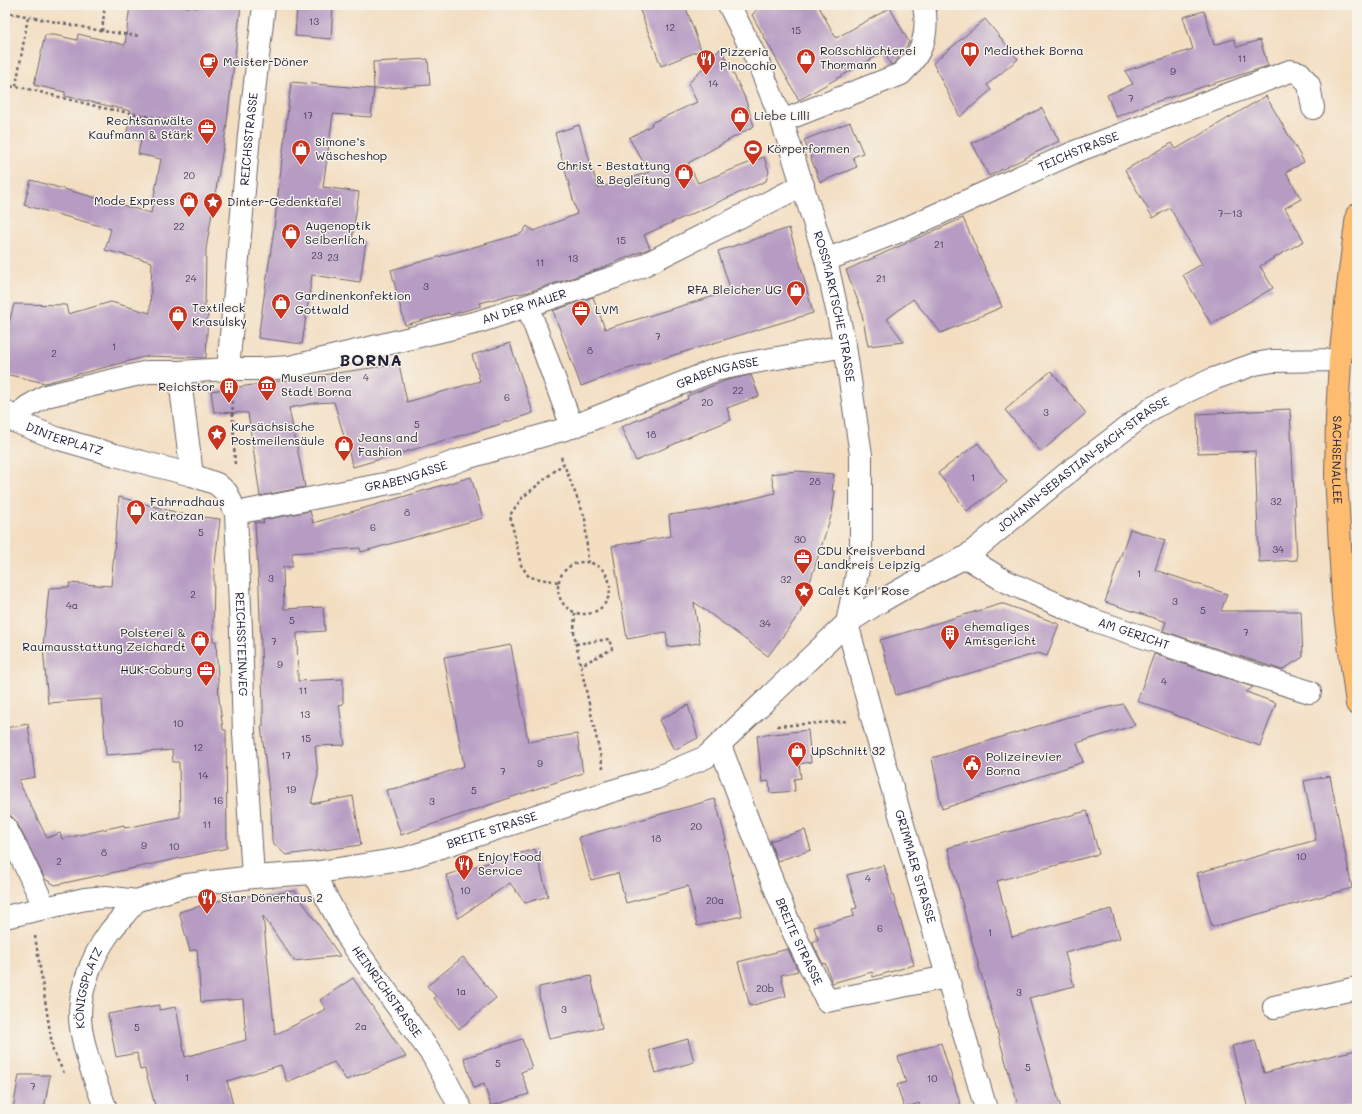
<svg xmlns="http://www.w3.org/2000/svg" width="1362" height="1114" viewBox="0 0 1362 1114" font-family="Mali,sans-serif">
	<rect width="100%" height="100%" fill="#f7f3e8"/>
	<filter id="ink" filterUnits="userSpaceOnUse"><feTurbulence type="fractalNoise" baseFrequency=".025" numOctaves="2"/><feDisplacementMap in="SourceGraphic" scale="8" xChannelSelector="R" yChannelSelector="G"/><feConvolveMatrix kernelMatrix="1 2 1 2 8 2 1 2 1" color-interpolation-filters="sRGB"/></filter>
	<filter id="wash" filterUnits="userSpaceOnUse"><feTurbulence type="fractalNoise" baseFrequency=".012" numOctaves="4" result="noise"/><feDisplacementMap in="SourceGraphic" scale="16" xChannelSelector="R" yChannelSelector="G"/><feGaussianBlur stdDeviation="0.9" result="paint"/><feColorMatrix in="noise" values="0 0 0 0 0 0 0 0 0 0 0 0 0 0 0 0 0 1.4 0 .05"/><feComposite in="paint" operator="in"/></filter>
	<g filter="url(#wash)">
		<rect width="100%" height="100%" fill="#f3dec2"/>
		<g id="blocks">
			<!-- building -->
			<path fill="#b69bc3" d="M 130,5 L 174,5 L 197,8 L 197,5 L 241,5 L 226,130 L 206,249 L 205,308 L 208,308 L 206,358 L 148,356 L 45,383 L 5,374 L 5,338 L 14,304 L 66,305 L 68,314 L 111,302 L 150,313 L 152,262 L 105,250 L 111,229 L 24,205 L 31,180 L 151,213 L 161,159 L 138,154 L 141,140 L 126,137 L 131,111 L 65,96 L 65,92 L 34,85 L 45,35 L 54,35 L 77,40 L 78,34 L 125,45 Z
				M 297,5 L 333,5 L 331,39 L 295,36 Z
				M 638,5 L 685,5 L 701,50 L 661,66 Z
				M 761,5 L 818,5 L 836,38 L 890,8 L 909,42 L 904,51 L 894,63 L 891,65 L 884,52 L 799,100 L 752,15 Z
				M 1204,11 L 1214,45 L 1234,39 L 1237,47 L 1260,40 L 1268,66 L 1146,105 L 1116,117 L 1107,95 L 1133,84 L 1125,71 L 1193,49 L 1183,17 Z
				M 985,19 L 1018,59 L 987,85 L 991,90 L 960,117 L 933,63 Z
				M 721,48 L 745,98 L 754,126 L 688,163 L 698,183 L 764,157 L 769,172 L 766,181 L 644,235 L 650,248 L 643,251 L 596,270 L 528,292 L 520,294 L 517,293 L 480,303 L 481,306 L 450,315 L 449,313 L 405,325 L 391,270 L 510,237 L 522,233 L 527,226 L 534,231 L 577,214 L 555,133 L 579,125 L 598,188 L 649,172 L 629,138 L 652,125 L 651,123 L 697,102 L 688,84 Z
				M 428,59 L 430,85 L 374,89 L 373,62 Z
				M 291,82 L 374,89 L 371,117 L 333,114 L 323,187 L 359,192 L 352,240 L 366,242 L 360,282 L 312,275 L 302,344 L 258,338 L 274,229 Z
				M 1266,96 L 1304,162 L 1286,172 L 1301,199 L 1285,208 L 1304,241 L 1260,266 L 1273,288 L 1211,324 L 1183,275 L 1202,264 L 1170,208 L 1153,218 L 1125,170 L 1172,143 L 1176,149 Z
				M 1042,108 L 1059,141 L 989,176 L 972,143 Z
				M 850,122 L 863,153 L 853,157 L 857,167 L 820,182 L 804,140 Z
				M 963,218 L 1002,307 L 941,333 L 913,299 L 887,319 L 904,342 L 868,346 L 861,309 L 846,270 Z
				M 789,228 L 800,264 L 813,313 L 621,371 L 581,386 L 553,311 L 593,297 L 605,329 L 731,291 L 718,251 Z
				M 510,343 L 533,413 L 494,426 L 353,467 L 334,402 L 315,403 L 289,408 L 305,487 L 260,496 L 248,413 L 214,412 L 211,391 L 399,364 L 407,402 L 480,381 L 472,355 Z
				M 1051,371 L 1086,413 L 1041,452 L 1005,410 Z
				M 751,375 L 759,396 L 727,408 L 731,420 L 681,440 L 681,441 L 636,461 L 621,427 L 688,399 L 687,396 L 727,380 Z
				M 1290,409 L 1297,560 L 1259,562 L 1255,451 L 1198,453 L 1197,414 Z
				M 978,443 L 1007,482 L 967,511 L 938,473 Z
				M 796,471 L 834,474 L 832,491 L 835,491 L 832,513 L 800,613 L 768,656 L 694,602 L 700,643 L 668,647 L 666,632 L 627,639 L 612,546 L 671,536 L 669,515 L 707,510 L 775,493 L 771,474 Z
				M 471,477 L 483,518 L 361,552 L 360,548 L 292,553 L 292,567 L 283,567 L 284,609 L 323,607 L 325,631 L 297,633 L 298,681 L 343,679 L 343,704 L 339,705 L 345,745 L 315,746 L 318,775 L 311,804 L 353,796 L 361,845 L 286,855 L 272,842 L 271,808 L 261,726 L 263,726 L 263,706 L 259,589 L 255,522 L 264,523 L 263,520 L 310,511 L 313,523 Z
				M 119,497 L 186,515 L 220,519 L 214,572 L 213,641 L 216,641 L 219,699 L 223,730 L 226,730 L 227,848 L 55,885 L 45,879 L 16,821 L 11,816 L 5,815 L 5,728 L 28,724 L 35,777 L 18,780 L 47,838 L 60,833 L 62,839 L 124,825 L 125,828 L 180,817 L 179,762 L 173,762 L 172,750 L 106,755 L 102,699 L 48,703 L 43,647 L 49,588 L 70,587 L 69,583 L 111,586 Z
				M 1130,529 L 1165,540 L 1155,570 L 1227,594 L 1221,611 L 1301,611 L 1303,657 L 1282,670 L 1163,631 L 1166,622 L 1105,602 Z
				M 1001,604 L 1004,604 L 1059,624 L 1047,656 L 1038,653 L 896,695 L 880,640 Z
				M 511,645 L 528,742 L 577,734 L 583,773 L 401,835 L 386,790 L 407,786 L 464,766 L 444,657 Z
				M 1154,654 L 1253,687 L 1246,692 L 1276,703 L 1260,746 L 1137,701 Z
				M 1123,704 L 1135,725 L 1077,743 L 1083,762 L 942,809 L 932,758 L 1068,717 Z
				M 688,705 L 698,738 L 674,750 L 659,720 Z
				M 808,730 L 811,762 L 799,764 L 801,778 L 794,779 L 795,791 L 770,793 L 769,781 L 762,782 L 757,736 Z
				M 1330,776 L 1352,888 L 1212,927 L 1197,873 L 1316,840 L 1304,781 Z
				M 715,799 L 726,840 L 724,840 L 742,916 L 697,926 L 688,886 L 626,903 L 618,873 L 591,880 L 579,837 Z
				M 1087,811 L 1099,854 L 997,881 L 1012,937 L 1111,909 L 1120,938 L 1065,953 L 1074,986 L 1029,998 L 1061,1109 L 1019,1109 L 971,938 L 948,848 Z
				M 805,830 L 811,850 L 777,861 L 770,841 Z
				M 535,849 L 548,896 L 525,903 L 510,883 L 458,918 L 446,875 Z
				M 884,865 L 914,965 L 873,977 L 872,972 L 832,983 L 825,963 L 823,964 L 812,942 L 818,940 L 814,927 L 854,916 L 852,909 L 857,908 L 847,875 Z
				M 295,891 L 340,956 L 294,961 L 263,916 L 275,1035 L 326,1009 L 320,1000 L 353,978 L 406,1057 L 346,1080 L 334,1062 L 287,1082 L 281,1065 L 227,1081 L 233,1105 L 223,1109 L 156,1109 L 145,1069 L 140,1070 L 137,1053 L 116,1057 L 108,1014 L 159,1005 L 159,1010 L 176,1007 L 185,1057 L 246,1040 L 243,999 L 201,1002 L 197,949 L 190,951 L 179,912 L 229,898 Z
				M 788,949 L 798,971 L 781,975 L 786,996 L 750,1006 L 738,962 Z
				M 463,957 L 496,998 L 459,1029 L 434,998 L 436,996 L 427,986 Z
				M 591,976 L 602,1028 L 549,1039 L 539,996 L 539,987 Z
				M 522,1039 L 532,1068 L 521,1072 L 529,1094 L 491,1106 L 484,1084 L 474,1088 L 464,1058 Z
				M 688,1039 L 694,1062 L 656,1073 L 649,1050 Z
				M 1255,1040 L 1264,1073 L 1343,1053 L 1357,1050 L 1357,1105 L 1339,1109 L 1248,1109 L 1232,1046 Z
				M 941,1043 L 962,1109 L 921,1109 L 919,1103 L 904,1108 L 897,1085 L 906,1082 L 898,1057 Z
				M 19,1075 L 50,1075 L 44,1109 L 13,1109 Z"/>
		</g>
	</g>
	<g filter="url(#ink)">
		<use href="#blocks" fill-opacity="0" stroke="#6b646a" stroke-width="1"/>
		<g fill="none" stroke-linecap="round" stroke-linejoin="round">
			<!-- minor casing -->
			<g stroke="#6b646a" stroke-width="24">
				<g id="minor">
					<path id="s1" d="M 729,5 L 758,62 L 782,121 L 826,260 L 845,346 L 861,455 L 861,554 L 847,623 L 877,736 L 986,1109"/>
					<path d="M 782,121 L 901,74 C 923,53 929,35 924,5"/>
					<path id="s2" d="M 826,260 L 907,228 L 1077,151 L 1290,71 L 1300,73 L 1309,85 L 1313,108"/>
					<path d="M 528,307 L 572,427"/>
					<path id="s3" d="M 228,369 L 249,135 L 264,5"/>
					<path d="M 179,372 L 192,475"/>
					<path id="s4" d="M 5,411 L 14,421 L 56,438 L 115,455 L 192,475 L 217,484 L 227,493 L 236,513 L 241,631 L 244,733 L 253,877"/>
					<path id="s5" d="M 14,421 L 27,407 L 46,396 L 148,372 L 179,372 L 228,369 L 259,369 L 290,367 L 478,322 L 615,277 L 642,266 L 803,185"/>
					<path id="s6" d="M 236,513 L 400,481 L 466,458 L 572,427 L 715,370 L 744,364 L 845,346"/>
					<path id="s7" d="M 966,557 L 1003,580 L 1093,620 L 1255,675 L 1310,692"/>
					<path id="s8" d="M 720,745 L 747,818 L 789,923 L 827,1001 L 947,977"/>
					<path d="M 5,827 L 21,857 L 45,908"/>
					<path id="s9" d="M 313,873 L 350,941 L 433,1056 L 461,1109"/>
					<path id="s10" d="M 5,917 L 85,899 L 106,897 L 136,901 L 187,885 L 253,877 L 313,873 L 407,858 L 609,792 L 656,778 L 706,757 L 847,623 L 878,603 L 911,584 L 966,557 L 1065,475 L 1154,407 L 1213,379 L 1255,364 L 1272,361 L 1340,360"/>
					<path d="M 1274,1007 L 1357,988"/>
					<path id="s11" d="M 106,1109 C 96,1083 85,1055 81,1028 C 76,997 91,958 109,933 C 117,922 127,912 136,901"/>
				</g>
			</g>
			<!-- major casing -->
			<g stroke="#6b646a" stroke-width="24">
				<g id="major">
					<path id="s12" d="M 1357,215 L 1346,304 L 1340,360 L 1337,417 L 1336,476 L 1343,599 L 1357,704"/>
				</g>
			</g>
			<!-- path -->
			<path stroke="#6b646a" stroke-width="2.5" stroke-dasharray="3 3" stroke-linecap="butt" d="M 5,12 L 102,31 L 139,36
				M 102,31 L 105,5
				M 16,86 L 28,17
				M 5,88 L 16,86 L 103,108 L 185,123
				M 232,395 L 235,466
				M 561,457 L 585,518 L 588,562
				M558 588a26 26 0 1 1 52 0a26 26 0 1 1-52 0Z
				M 558,582 L 529,577 L 521,565 L 510,515 L 522,498 L 563,464
				M 575,613 L 574,632 L 576,644 L 603,768
				M 576,644 L 609,639 L 612,649 L 581,665
				M 777,726 L 848,721
				M 35,936 L 53,1051 L 64,1073"/>
			<!-- minor -->
			<use href="#minor" stroke="#fff" stroke-width="22"/>
			<!-- major -->
			<use href="#major" stroke="#fdbc70" stroke-width="22"/>
		</g>
	</g>
	<!-- icons -->
	<defs>
		<g id="library-pin" transform="scale(1)"><path d="M0 17L-7.5 6A9.5 9.5 0 1 1 7.5 6Z" fill="#c8321e" stroke="#f7f3e8"/><path d="M-6-4Q-3-5.5-.7-3.5V5Q-3 3-6 4ZM6-4Q3-5.5 .7-3.5V5Q3 3 6 4Z" fill="#fff"/></g>
		<g id="shop-pin" transform="scale(1)"><path d="M0 17L-7.5 6A9.5 9.5 0 1 1 7.5 6Z" fill="#c8321e" stroke="#f7f3e8"/><path d="M-5-2.5h2.3a2.7 3.5 0 0 1 5.4 0H5L5.5 6h-11ZM-1.5-2.5h3a1.5 2.3 0 0 0-3 0Z" fill="#fff"/></g>
		<g id="restaurant-pin" transform="scale(1)"><path d="M0 17L-7.5 6A9.5 9.5 0 1 1 7.5 6Z" fill="#c8321e" stroke="#f7f3e8"/><path d="M-5-6h1v4h1v-4h1v4h1v-4h1v5L-1.5 .5V6h-2V.5L-5-1ZM5-6V6H3V1.5H1.5Q1.5-4 5-6Z" fill="#fff"/></g>
		<g id="cafe-pin" transform="scale(1)"><path d="M0 17L-7.5 6A9.5 9.5 0 1 1 7.5 6Z" fill="#c8321e" stroke="#f7f3e8"/><path d="M-5.5-4.5H6V0H3Q3 3.5 0 3.5H-2.5Q-5.5 3.5-5.5 0ZM3-3.2v2h1.7v-2ZM-6 4.5H4V6H-6Z" fill="#fff"/></g>
		<g id="office-pin" transform="scale(1)"><path d="M0 17L-7.5 6A9.5 9.5 0 1 1 7.5 6Z" fill="#c8321e" stroke="#f7f3e8"/><path d="M-6-3h4V-5.5h4V-3h4V5H-6ZM-1-4.5V-3h2v-1.5ZM-6 0V1H6V0Z" fill="#fff"/></g>
		<g id="stadium-pin" transform="scale(1)"><path d="M0 17L-7.5 6A9.5 9.5 0 1 1 7.5 6Z" fill="#c8321e" stroke="#f7f3e8"/><path d="M0-5a6.5 5 0 1 0 0 10a6.5 5 0 1 0 0-10ZM-3.5-1.8h7v3.6h-7Z" fill="#fff"/></g>
		<g id="sight-pin" transform="scale(1)"><path d="M0 17L-7.5 6A9.5 9.5 0 1 1 7.5 6Z" fill="#c8321e" stroke="#f7f3e8"/><path d="M0-6L1.8-2.2L6-1.7L2.9 1.2L3.7 5.4L0 3.3L-3.7 5.4L-2.9 1.2L-6-1.7L-1.8-2.2Z" fill="#fff"/></g>
		<g id="museum-pin" transform="scale(1)"><path d="M0 17L-7.5 6A9.5 9.5 0 1 1 7.5 6Z" fill="#c8321e" stroke="#f7f3e8"/><path d="M0-6L6-3V-2H-6V-3ZM-5-1h2V3h-2ZM-1-1h2V3h-2ZM3-1h2V3H3ZM-6 4H6V6H-6Z" fill="#fff"/></g>
		<g id="building-pin" transform="scale(1)"><path d="M0 17L-7.5 6A9.5 9.5 0 1 1 7.5 6Z" fill="#c8321e" stroke="#f7f3e8"/><path d="M-4-6H4V6H1V3H-1V6H-4ZM-2.5-4.3h1.7v1.8h-1.7ZM.8-4.3h1.7v1.8H.8ZM-2.5-1h1.7V.8h-1.7ZM.8-1h1.7V.8H.8Z" fill="#fff"/></g>
		<g id="civic-pin" transform="scale(1)"><path d="M0 17L-7.5 6A9.5 9.5 0 1 1 7.5 6Z" fill="#c8321e" stroke="#f7f3e8"/><path d="M-.6-6.5H3V-4.5H.6V-3L4-1V1h2V6H-6V1h2V-1L-.6-3ZM-1.2 2.5V6h2.4V2.5Z" fill="#fff"/></g>
	</defs>
	<g fill-rule="evenodd">
		<use href="#library-pin" x="970" y="51"/>
		<use href="#shop-pin" x="806" y="58"/>
		<use href="#restaurant-pin" x="706" y="59"/>
		<use href="#cafe-pin" x="209" y="62"/>
		<use href="#shop-pin" x="740" y="116"/>
		<use href="#office-pin" x="207" y="128"/>
		<use href="#shop-pin" x="301" y="149"/>
		<use href="#stadium-pin" x="753" y="149"/>
		<use href="#shop-pin" x="684" y="173"/>
		<use href="#shop-pin" x="189" y="201"/>
		<use href="#sight-pin" x="213" y="202"/>
		<use href="#shop-pin" x="291" y="233"/>
		<use href="#shop-pin" x="796" y="290"/>
		<use href="#shop-pin" x="281" y="303"/>
		<use href="#office-pin" x="581" y="310"/>
		<use href="#shop-pin" x="178" y="315"/>
		<use href="#museum-pin" x="267" y="385"/>
		<use href="#building-pin" x="229" y="387"/>
		<use href="#sight-pin" x="217" y="434"/>
		<use href="#shop-pin" x="344" y="445"/>
		<use href="#shop-pin" x="136" y="509"/>
		<use href="#office-pin" x="803" y="558"/>
		<use href="#sight-pin" x="804" y="591"/>
		<use href="#building-pin" x="950" y="634"/>
		<use href="#shop-pin" x="200" y="640"/>
		<use href="#office-pin" x="206" y="670"/>
		<use href="#shop-pin" x="797" y="751"/>
		<use href="#civic-pin" x="972" y="764"/>
		<use href="#restaurant-pin" x="464" y="864"/>
		<use href="#restaurant-pin" x="207" y="898"/>
	</g>
	<g text-anchor="middle" stroke-width="3" stroke-linejoin="round" paint-order="stroke">
		<!-- number labels -->
		<g font-size="10" fill="#47405d">
			<text x="314" y="25">13</text>
			<text x="670" y="31">12</text>
			<text x="796" y="34">15</text>
			<text x="1242" y="62">11</text>
			<text x="1173" y="75">9</text>
			<text x="713" y="87">14</text>
			<text x="1131" y="102">7</text>
			<text x="308" y="119">17</text>
			<text x="189" y="179">20</text>
			<text x="1230" y="217">7–13</text>
			<text x="179" y="230">22</text>
			<text x="621" y="244">15</text>
			<text x="939" y="248">21</text>
			<text x="317" y="259">23</text>
			<text x="333" y="261">23</text>
			<text x="573" y="262">13</text>
			<text x="540" y="266">11</text>
			<text x="191" y="282">24</text>
			<text x="881" y="282">21</text>
			<text x="426" y="290">3</text>
			<text x="658" y="340">7</text>
			<text x="114" y="350">1</text>
			<text x="590" y="354">8</text>
			<text x="54" y="357">2</text>
			<text x="366" y="381">4</text>
			<text x="738" y="394">22</text>
			<text x="507" y="401">6</text>
			<text x="707" y="406">20</text>
			<text x="1046" y="416">3</text>
			<text x="417" y="428">5</text>
			<text x="651" y="438">18</text>
			<text x="973" y="481">1</text>
			<text x="815" y="485">28</text>
			<text x="1276" y="505">32</text>
			<text x="407" y="516">8</text>
			<text x="373" y="531">6</text>
			<text x="201" y="536">5</text>
			<text x="800" y="543">30</text>
			<text x="1278" y="553">34</text>
			<text x="1139" y="577">1</text>
			<text x="271" y="582">3</text>
			<text x="786" y="583">32</text>
			<text x="193" y="598">2</text>
			<text x="1175" y="605">3</text>
			<text x="72" y="609">4a</text>
			<text x="1203" y="614">5</text>
			<text x="292" y="624">5</text>
			<text x="765" y="627">34</text>
			<text x="1246" y="636">7</text>
			<text x="274" y="645">7</text>
			<text x="280" y="668">9</text>
			<text x="1164" y="685">4</text>
			<text x="303" y="694">11</text>
			<text x="305" y="718">13</text>
			<text x="178" y="727">10</text>
			<text x="306" y="742">15</text>
			<text x="198" y="751">12</text>
			<text x="286" y="759">17</text>
			<text x="540" y="767">9</text>
			<text x="503" y="775">7</text>
			<text x="203" y="779">14</text>
			<text x="291" y="793">19</text>
			<text x="474" y="794">5</text>
			<text x="218" y="804">16</text>
			<text x="432" y="805">3</text>
			<text x="207" y="828">11</text>
			<text x="696" y="830">20</text>
			<text x="656" y="842">18</text>
			<text x="144" y="849">9</text>
			<text x="174" y="850">10</text>
			<text x="104" y="856">8</text>
			<text x="1301" y="860">10</text>
			<text x="59" y="865">2</text>
			<text x="868" y="882">4</text>
			<text x="465" y="894">10</text>
			<text x="715" y="904">20a</text>
			<text x="880" y="932">6</text>
			<text x="990" y="936">1</text>
			<text x="765" y="992">20b</text>
			<text x="461" y="995">1a</text>
			<text x="1019" y="996">3</text>
			<text x="564" y="1013">3</text>
			<text x="361" y="1030">2a</text>
			<text x="137" y="1031">5</text>
			<text x="498" y="1067">5</text>
			<text x="1028" y="1071">5</text>
			<text x="187" y="1081">1</text>
			<text x="932" y="1082">10</text>
			<text x="33" y="1090">7</text>
		</g>
		<!-- poi labels -->
		<g font-size="12" fill="#22223b" stroke="#f7f3e8" text-anchor="start">
			<text x="820" y="55">Roßschlächterei<tspan x="820" dy="14">Thormann</tspan></text>
			<text x="984" y="55">Mediothek Borna</text>
			<text x="720" y="56">Pizzeria<tspan x="720" dy="14">Pinocchio</tspan></text>
			<text x="223" y="66">Meister-Döner</text>
			<text x="754" y="120">Liebe Lilli</text>
			<text x="193" y="125" text-anchor="end">Rechtsanwälte<tspan x="193" dy="14">Kaufmann &amp; Stärk</tspan></text>
			<text x="315" y="146">Simone’s<tspan x="315" dy="14">Wäscheshop</tspan></text>
			<text x="767" y="153">Körperformen</text>
			<text x="670" y="170" text-anchor="end">Christ - Bestattung<tspan x="670" dy="14">&amp; Begleitung</tspan></text>
			<text x="175" y="205" text-anchor="end">Mode Express</text>
			<text x="227" y="206">Dinter-Gedenktafel</text>
			<text x="305" y="230">Augenoptik<tspan x="305" dy="14">Seiberlich</tspan></text>
			<text x="782" y="294" text-anchor="end">RFA Bleicher UG</text>
			<text x="295" y="300">Gardinenkonfektion<tspan x="295" dy="14">Gottwald</tspan></text>
			<text x="192" y="312">Textileck<tspan x="192" dy="14">Krasulsky</tspan></text>
			<text x="595" y="314">LVM</text>
			<text x="281" y="382">Museum der<tspan x="281" dy="14">Stadt Borna</tspan></text>
			<text x="215" y="391" text-anchor="end">Reichstor</text>
			<text x="231" y="431">Kursächsische<tspan x="231" dy="14">Postmeilensäule</tspan></text>
			<text x="358" y="442">Jeans and<tspan x="358" dy="14">Fashion</tspan></text>
			<text x="150" y="506">Fahrradhaus<tspan x="150" dy="14">Katrozan</tspan></text>
			<text x="817" y="555">CDU Kreisverband<tspan x="817" dy="14">Landkreis Leipzig</tspan></text>
			<text x="818" y="595">Calet Karl Rose</text>
			<text x="964" y="631">ehemaliges<tspan x="964" dy="14">Amtsgericht</tspan></text>
			<text x="186" y="637" text-anchor="end">Polsterei &amp;<tspan x="186" dy="14">Raumausstattung Zeichardt</tspan></text>
			<text x="192" y="674" text-anchor="end">HUK-Coburg</text>
			<text x="811" y="755">UpSchnitt 32</text>
			<text x="986" y="761">Polizeirevier<tspan x="986" dy="14">Borna</tspan></text>
			<text x="478" y="861">Enjoy Food<tspan x="478" dy="14">Service</tspan></text>
			<text x="221" y="902">Star Dönerhaus 2</text>
		</g>
		<!-- street labels -->
		<g font-size="12" fill="#22223b" stroke="#f7f3e8">
			<text dy="4" stroke="none"><textPath href="#s3" startOffset="231">REICHSSTRASSE</textPath></text>
			<text dy="4" stroke="none"><textPath href="#s2" startOffset="275">TEICHSTRASSE</textPath></text>
			<text dy="4" stroke="none"><textPath href="#s5" startOffset="530">AN DER MAUER</textPath></text>
			<text dy="4" stroke="none"><textPath href="#s1" startOffset="321">ROSSMARKTSCHE STRASSE</textPath></text>
			<text dy="4" stroke="none"><textPath href="#s6" startOffset="503">GRABENGASSE</textPath></text>
			<text dy="4" stroke="none"><textPath href="#s4" startOffset="67">DINTERPLATZ</textPath></text>
			<text dy="4" stroke="none"><textPath href="#s12" startOffset="246">SACHSENALLEE</textPath></text>
			<text dy="4" stroke="none"><textPath href="#s10" startOffset="1205">JOHANN-SEBASTIAN-BACH-STRASSE</textPath></text>
			<text dy="4" stroke="none"><textPath href="#s6" startOffset="174">GRABENGASSE</textPath></text>
			<text dy="4" stroke="none"><textPath href="#s7" startOffset="185">AM GERICHT</textPath></text>
			<text dy="4" stroke="none"><textPath href="#s4" startOffset="393">REICHSSTEINWEG</textPath></text>
			<text dy="4" stroke="none"><textPath href="#s10" startOffset="498">BREITE STRASSE</textPath></text>
			<text dy="4" stroke="none"><textPath href="#s1" startOffset="894">GRIMMAER STRASSE</textPath></text>
			<text dy="4" stroke="none"><textPath href="#s8" startOffset="212">BREITE STRASSE</textPath></text>
			<text dy="4" stroke="none"><textPath href="#s11" startOffset="126">KÖNIGSPLATZ</textPath></text>
			<text dy="4" stroke="none"><textPath href="#s9" startOffset="140">HEINRICHSTRASSE</textPath></text>
		</g>
		<!-- district labels -->
		<g font-size="16" font-weight="bold" letter-spacing="1" fill="#22223b" stroke="#f7f3e8">
			<text x="371" y="366">BORNA</text>
		</g>
	</g>
	<!-- margin -->
	<rect width="1362" height="1114" fill="none" stroke="#f7f3e8" stroke-width="20"/>
</svg>
